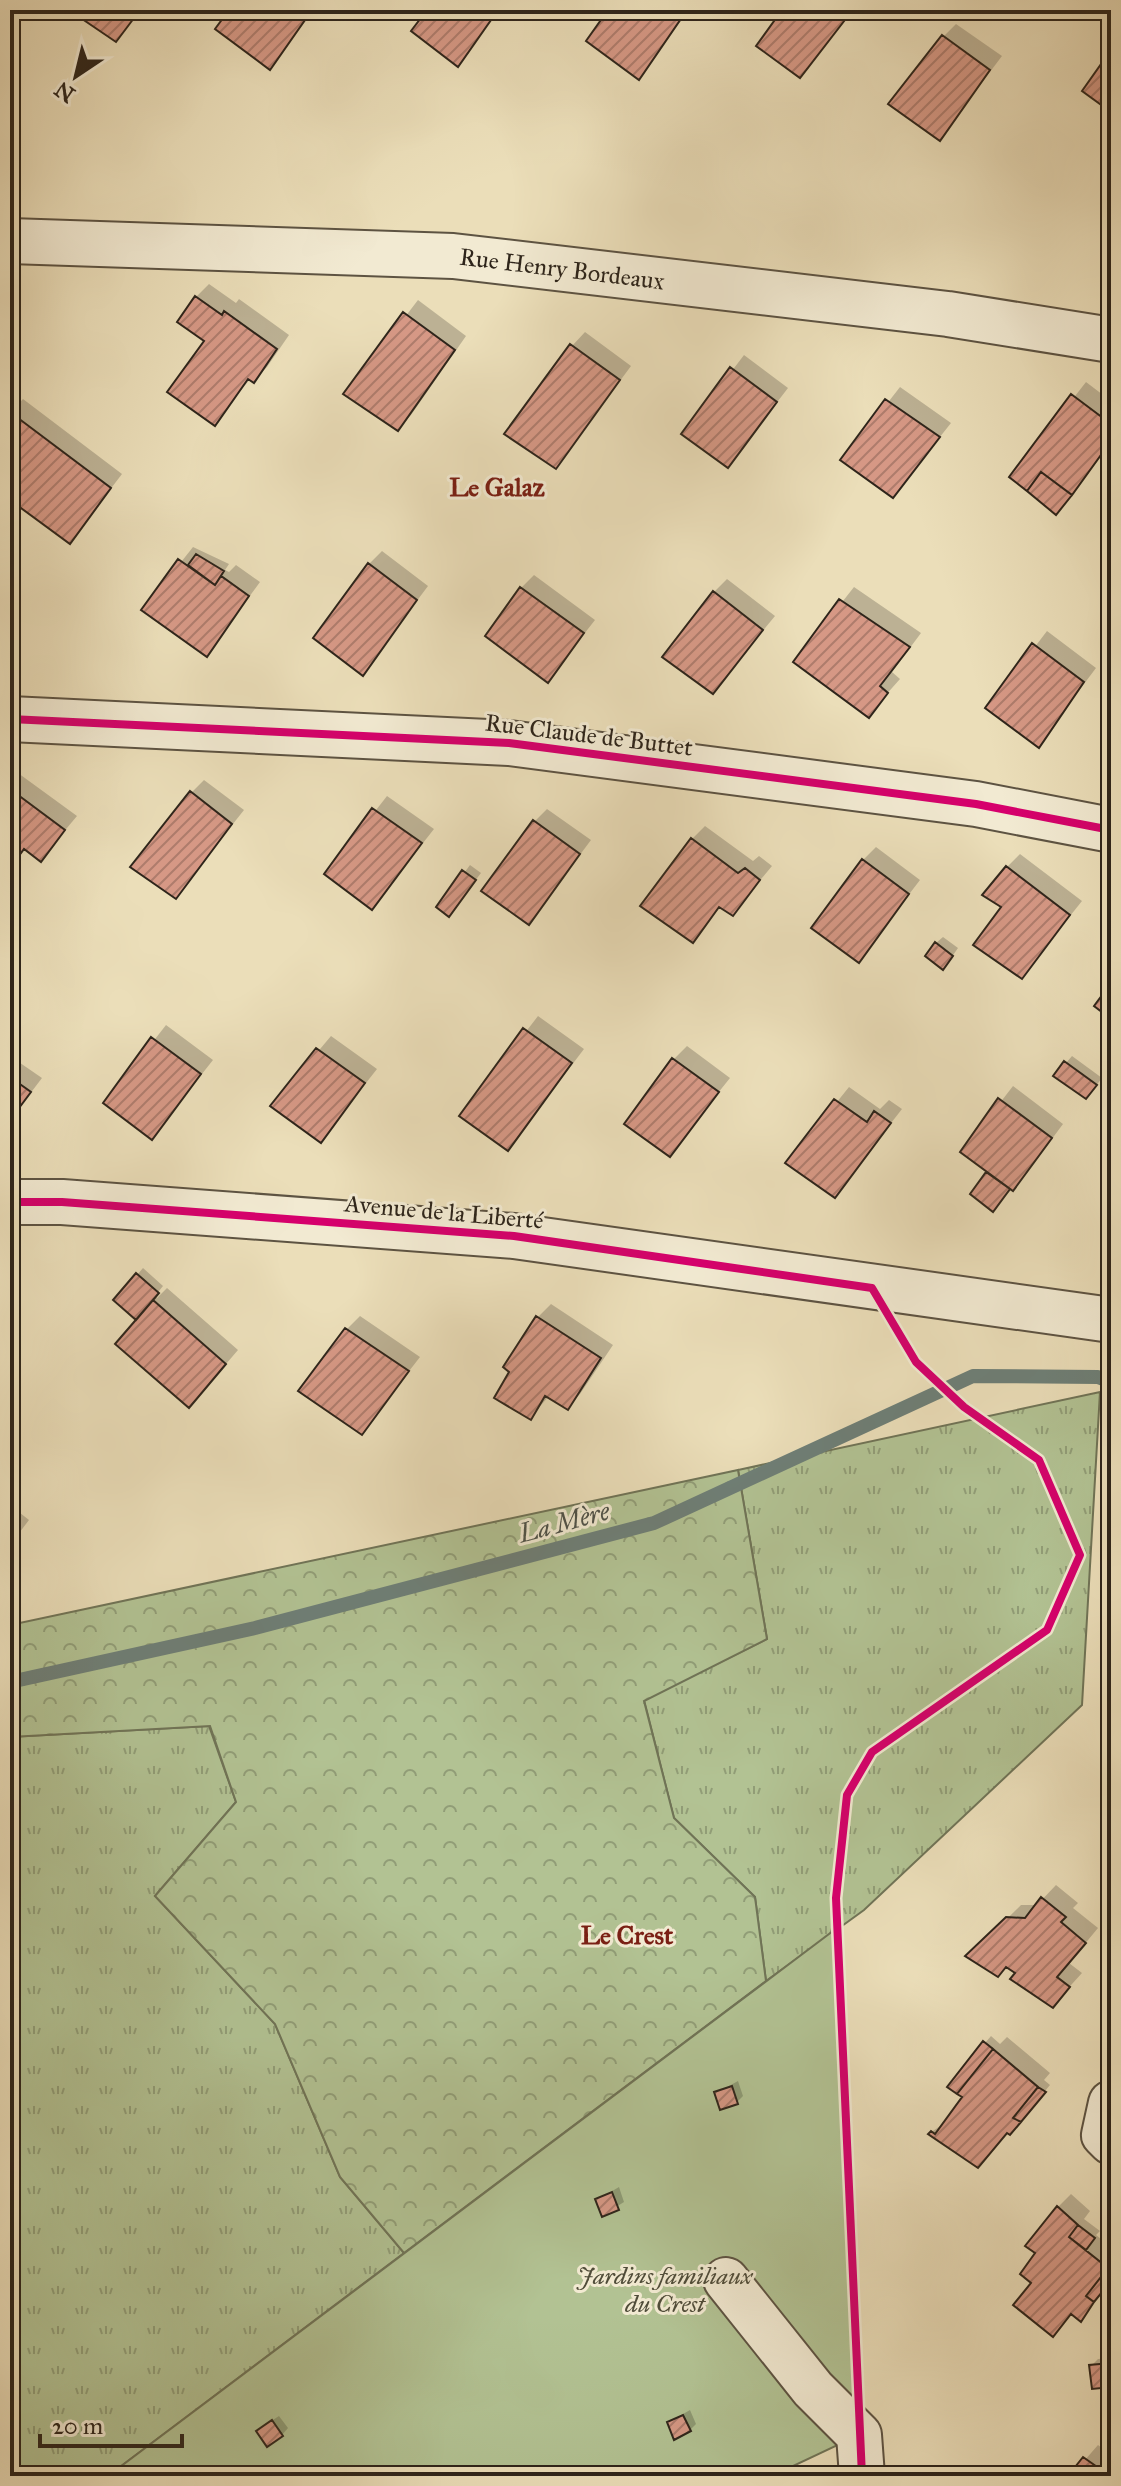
<svg xmlns="http://www.w3.org/2000/svg" width="1121" height="2486" viewBox="0 0 1121 2486" font-family="'IM FELL Great Primer',serif">
	<defs>
		<pattern id="grass-tufts" width="24" height="20" patternUnits="userSpaceOnUse" patternTransform="scale(2)"><rect width="24" height="20" fill="#b2c293"/><path d="M3 7l-1-3M5 7V3M7 7l1-3M15 17l-1-3M17 17v-4M19 17l1-3" fill="none" stroke="#919d77"/></pattern>
		<pattern id="forest-crowns" width="20" height="18" patternUnits="userSpaceOnUse" patternTransform="scale(2)"><rect width="20" height="18" fill="#b2c293"/><path d="M2 6a3 3 0 1 1 6 0M12 15a3 3 0 1 1 6 0" fill="none" stroke="#919d77"/></pattern>
		<pattern id="building-hatch" width="6" height="6" patternUnits="userSpaceOnUse" patternTransform="scale(2)"><rect width="6" height="6" fill="#d69885"/><path d="M-1 1l2-2M0 6l6-6M5 7l2-2" fill="none" stroke="#ae7c6c"/></pattern>
	</defs>
	<rect width="100%" height="100%" fill="#ebdeb9"/>
	<filter id="stains"><feTurbulence type="fractalNoise" baseFrequency=".0025" numOctaves="4"/><feColorMatrix values="0 0 0 0 .2 0 0 0 0 .09 0 0 0 0 .02 0 0 0 .5 -.17"/></filter>
	<radialGradient id="worn" r=".72"><stop offset=".6" stop-color="#630" stop-opacity="0"/><stop offset="1" stop-color="#630" stop-opacity=".3"/></radialGradient>
	<!-- grass -->
	<path fill="url(#grass-tufts)" stroke="#707457" stroke-width="2" d="M 1100,1392 L 1082,1705 L 864,1910 L 766,1981 L 755,1897 L 674,1818 L 644,1700 L 767,1639 L 738,1470 Z
		M 209,1726 L 236,1802 L 155,1896 L 275,2024 L 340,2177 L 404,2253 L 108,2476 L 14,2476 L 10,2468 L 10,1737 Z"/>
	<!-- forest -->
	<path fill="url(#forest-crowns)" stroke="#707457" stroke-width="2" d="M 738,1470 L 767,1639 L 644,1701 L 674,1818 L 755,1897 L 766,1981 L 404,2253 L 340,2177 L 275,2024 L 155,1896 L 236,1802 L 210,1726 L 10,1737 L 10,1625 Z"/>
	<!-- garden -->
	<path fill="#b2c293" stroke="#707457" stroke-width="2" d="M 837,1928 L 859,2435 L 772,2476 L 108,2476 Z"/>
	<!-- shadow -->
	<path fill="#0003" d="M 232,10 L 314,10 L 270,67 Z
		M 430,10 L 500,10 L 457,64 Z
		M 611,10 L 689,10 L 639,77 Z
		M 784,10 L 854,10 L 800,76 Z
		M 956,24 L 1002,56 L 940,138 L 943,37 Z
		M 209,284 L 236,303 L 239,299 L 289,335 L 267,367 L 254,380 L 251,378 L 214,423 L 206,340 L 196,297 Z
		M 418,300 L 466,336 L 411,415 L 398,428 L 346,394 Z
		M 585,332 L 631,366 L 556,467 L 572,346 Z
		M 744,355 L 788,388 L 728,466 L 684,434 Z
		M 1086,382 L 1111,401 L 1111,443 L 1084,479 L 1077,486 L 1012,477 Z
		M 900,387 L 951,423 L 893,496 L 843,460 Z
		M 23,399 L 122,474 L 70,542 L 10,498 L 10,412 Z
		M 193,547 L 229,564 L 225,570 L 229,572 L 236,565 L 260,582 L 207,654 L 144,609 Z
		M 382,551 L 428,586 L 363,673 L 369,564 Z
		M 534,575 L 595,620 L 548,680 L 521,588 Z
		M 727,579 L 775,616 L 713,691 L 714,592 Z
		M 854,587 L 921,633 L 892,672 L 900,679 L 868,715 L 795,662 Z
		M 1047,631 L 1096,668 L 1038,745 L 988,708 Z
		M 18,773 L 77,816 L 41,859 L 26,848 L 10,869 L 10,782 Z
		M 204,780 L 244,810 L 175,897 L 191,793 Z
		M 387,796 L 434,829 L 372,908 L 327,873 Z
		M 547,809 L 591,840 L 529,923 L 534,822 Z
		M 705,826 L 753,861 L 759,856 L 772,866 L 732,914 L 721,906 L 693,941 L 692,839 Z
		M 876,847 L 920,880 L 858,961 L 863,860 Z
		M 1020,854 L 1082,901 L 1022,976 L 1007,867 Z
		M 470,865 L 481,873 L 449,915 L 439,907 Z
		M 943,937 L 958,948 L 949,961 L 936,943 Z
		M 538,1016 L 584,1049 L 508,1149 L 462,1115 Z
		M 166,1025 L 213,1060 L 152,1137 L 106,1102 Z
		M 331,1036 L 377,1069 L 321,1140 L 273,1105 Z
		M 687,1046 L 730,1078 L 669,1154 L 674,1059 Z
		M 10,1056 L 42,1078 L 10,1120 Z
		M 1072,1056 L 1102,1078 L 1092,1091 L 1066,1063 Z
		M 1013,1086 L 1063,1124 L 1025,1175 L 999,1203 L 972,1194 L 988,1172 L 962,1152 Z
		M 849,1087 L 880,1109 L 889,1100 L 902,1109 L 835,1195 L 788,1163 Z
		M 1111,1213 L 1111,1227 L 1104,1222 Z
		M 143,1268 L 163,1286 L 155,1296 L 157,1298 L 167,1288 L 238,1350 L 202,1392 L 138,1320 L 137,1275 Z
		M 551,1304 L 613,1345 L 580,1394 L 567,1407 L 549,1396 L 530,1418 L 538,1317 Z
		M 360,1316 L 420,1357 L 361,1433 L 347,1329 Z
		M 10,1505 L 29,1520 L 10,1545 Z
		M 1056,1885 L 1078,1903 L 1073,1908 L 1098,1928 L 1069,1963 L 1082,1973 L 1052,2006 L 1007,1965 L 969,1956 L 1021,1905 L 1037,1905 Z
		M 991,2036 L 1000,2044 L 1007,2037 L 1050,2073 L 1044,2080 L 1050,2085 L 1010,2133 L 956,2153 L 930,2133 L 946,2122 L 964,2097 L 985,2043 Z
		M 738,2081 L 743,2096 L 737,2102 L 716,2093 Z
		M 619,2187 L 624,2202 L 603,2215 L 597,2200 Z
		M 1071,2194 L 1090,2211 L 1084,2219 L 1100,2231 L 1096,2235 L 1111,2247 L 1111,2279 L 1081,2319 L 1073,2313 L 1053,2334 L 1033,2282 L 1038,2253 L 1058,2207 Z
		M 1111,2358 L 1111,2385 L 1091,2366 L 1098,2359 Z
		M 690,2410 L 696,2424 L 690,2430 L 669,2422 Z
		M 279,2416 L 288,2428 L 282,2435 L 265,2425 Z
		M 1098,2445 L 1111,2455 L 1111,2476 L 1071,2476 Z"/>
	<g fill="none" stroke-linecap="round" stroke-linejoin="round">
		<!-- stream -->
		<path stroke="#6e7f77" stroke-width="14" d="M 10,1682 L 255,1628 L 654,1523 L 973,1376 L 1098,1377 L 1111,1382"/>
	</g>
	<!-- building -->
	<path fill="url(#building-hatch)" stroke="#2e251b" stroke-width="2" d="M 69,10 L 140,10 L 116,42 Z
		M 229,10 L 312,10 L 270,70 L 215,29 Z
		M 427,10 L 498,10 L 458,67 L 411,31 Z
		M 608,10 L 687,10 L 639,80 L 586,41 Z
		M 782,10 L 841,10 L 848,16 L 800,78 L 756,46 Z
		M 942,35 L 990,70 L 940,141 L 888,104 Z
		M 1111,50 L 1111,112 L 1082,91 Z
		M 195,296 L 222,315 L 224,311 L 277,349 L 254,383 L 248,379 L 215,426 L 167,392 L 204,341 L 177,322 Z
		M 403,312 L 455,350 L 398,431 L 343,394 Z
		M 570,344 L 620,380 L 556,469 L 504,434 Z
		M 730,367 L 777,402 L 728,468 L 681,434 Z
		M 1071,394 L 1111,424 L 1111,441 L 1072,495 L 1041,472 L 1027,491 L 1009,477 Z
		M 885,399 L 940,437 L 893,498 L 840,460 Z
		M 10,412 L 111,488 L 70,544 L 10,500 Z
		M 1041,472 L 1072,495 L 1056,515 L 1027,491 Z
		M 196,554 L 224,571 L 215,585 L 188,565 Z
		M 178,559 L 215,585 L 221,576 L 249,596 L 207,657 L 141,610 Z
		M 368,563 L 417,600 L 363,676 L 313,638 Z
		M 520,587 L 584,633 L 548,683 L 485,636 Z
		M 713,591 L 763,630 L 713,694 L 662,657 Z
		M 839,599 L 910,647 L 880,686 L 888,693 L 869,718 L 793,662 Z
		M 1032,643 L 1084,682 L 1039,748 L 985,708 Z
		M 10,789 L 65,830 L 41,862 L 24,849 L 10,868 Z
		M 190,791 L 232,824 L 176,899 L 130,867 Z
		M 372,808 L 422,843 L 372,910 L 324,874 Z
		M 533,820 L 580,854 L 529,925 L 481,891 Z
		M 691,838 L 738,873 L 745,868 L 760,880 L 733,916 L 719,907 L 693,943 L 640,906 Z
		M 862,859 L 909,894 L 859,963 L 811,928 Z
		M 1006,866 L 1070,915 L 1022,979 L 973,945 L 1001,907 L 982,895 Z
		M 462,870 L 476,880 L 449,917 L 436,907 Z
		M 935,942 L 953,956 L 943,970 L 925,956 Z
		M 1111,983 L 1111,1019 L 1094,1006 Z
		M 523,1028 L 572,1063 L 508,1151 L 459,1116 Z
		M 151,1037 L 201,1074 L 152,1140 L 103,1103 Z
		M 316,1048 L 365,1083 L 321,1143 L 270,1106 Z
		M 672,1058 L 719,1092 L 670,1157 L 624,1124 Z
		M 1064,1061 L 1097,1085 L 1086,1099 L 1053,1076 Z
		M 10,1077 L 31,1092 L 10,1120 Z
		M 998,1098 L 1052,1138 L 1013,1191 L 960,1152 Z
		M 834,1099 L 867,1122 L 874,1111 L 891,1123 L 835,1198 L 785,1163 Z
		M 986,1172 L 1010,1189 L 993,1212 L 970,1194 Z
		M 136,1273 L 159,1293 L 136,1320 L 113,1300 Z
		M 153,1300 L 226,1364 L 189,1408 L 115,1344 Z
		M 536,1316 L 601,1358 L 568,1410 L 545,1396 L 531,1420 L 494,1398 L 509,1372 L 503,1367 Z
		M 345,1328 L 409,1371 L 362,1435 L 298,1391 Z
		M 1041,1897 L 1066,1917 L 1061,1922 L 1086,1943 L 1057,1977 L 1070,1987 L 1053,2008 L 1010,1979 L 1015,1973 L 1006,1967 L 998,1977 L 965,1956 L 1006,1917 L 1025,1918 Z
		M 983,2041 L 993,2049 L 957,2094 L 947,2087 Z
		M 993,2049 L 1038,2087 L 1013,2118 L 1021,2122 L 1010,2135 L 1007,2133 L 978,2168 L 928,2134 L 931,2131 L 935,2134 L 962,2097 L 957,2094 Z
		M 732,2086 L 738,2104 L 720,2110 L 714,2092 Z
		M 1038,2087 L 1046,2092 L 1021,2122 L 1013,2118 Z
		M 612,2192 L 619,2210 L 602,2217 L 595,2199 Z
		M 1057,2206 L 1078,2225 L 1069,2237 L 1108,2268 L 1086,2296 L 1094,2302 L 1081,2322 L 1071,2314 L 1053,2337 L 1013,2305 L 1031,2283 L 1020,2274 L 1035,2253 L 1025,2246 Z
		M 1078,2225 L 1095,2238 L 1086,2250 L 1069,2237 Z
		M 1108,2268 L 1111,2281 L 1094,2302 L 1086,2296 Z
		M 1111,2363 L 1111,2387 L 1092,2389 L 1089,2365 Z
		M 683,2415 L 691,2431 L 674,2440 L 667,2422 Z
		M 272,2420 L 283,2436 L 267,2447 L 256,2431 Z
		M 1083,2457 L 1110,2476 L 1068,2476 Z"/>
	<g fill="none" stroke-linecap="round" stroke-linejoin="round">
		<!-- minor casing -->
		<g stroke="#5d5342" stroke-width="48">
			<path id="minor" d="M 10,241 L 453,256 L 948,314 L 1111,340
				M 10,719 L 509,743 L 976,804 L 1111,830
				M 10,1202 L 62,1202 L 514,1236 L 1111,1320
				M 1111,2103 L 1104,2135 L 1111,2142
				M 726,2280 L 813,2389 L 859,2435 L 862,2476"/>
		</g>
		<!-- minor -->
		<use href="#minor" stroke="#f2ead2" stroke-width="44"/>
		<!-- cycleway casing -->
		<g stroke="#f2ead2" stroke-width="13">
			<path id="cycleway" d="M 10,719 L 509,743 L 976,804 L 1111,830
				M 10,1202 L 62,1202 L 514,1236 L 872,1288 L 916,1362 L 964,1407 L 1039,1460 L 1080,1555 L 1047,1630 L 872,1752 L 847,1795 L 836,1898 L 862,2476"/>
		</g>
		<!-- cycleway -->
		<use href="#cycleway" stroke="#d6006c" stroke-width="8"/>
	</g>
	<g text-anchor="middle" stroke-width="6" stroke-linejoin="round" paint-order="stroke">
		<!-- street labels -->
		<g font-size="24" fill="#2e251b" stroke="#f2ead2">
			<text transform="translate(562 269) rotate(7)" y="8">Rue Henry Bordeaux</text>
			<text transform="translate(589 735) rotate(7)" y="8">Rue Claude de Buttet</text>
			<text transform="translate(444 1212) rotate(5)" y="8">Avenue de la Liberté</text>
		</g>
		<!-- park labels -->
		<g font-size="24" font-style="italic" fill="#4f4c39" stroke="#f2ead2">
			<text x="665" y="2284">Jardins familiaux<tspan x="665" dy="28">du Crest</tspan></text>
		</g>
		<!-- neighbourhood labels -->
		<g font-size="26" font-weight="bold" fill="#7a1f14" stroke="#f2ead2">
			<text x="497" y="496">Le Galaz</text>
			<text x="627" y="1944">Le Crest</text>
		</g>
		<!-- water labels -->
		<g font-size="26" font-style="italic" fill="#4e5249" stroke="#f2ead2">
			<text transform="translate(564 1522) rotate(-15)" y="9">La Mère</text>
		</g>
	</g>
	<!-- margin -->
	<rect width="1121" height="2486" fill="none" stroke="#ebdeb9" stroke-width="40"/>
	<rect x="12" y="12" width="1097" height="2462" fill="none" stroke="#2e251b" stroke-width="4"/>
	<rect x="20" y="20" width="1081" height="2446" fill="none" stroke="#2e251b" stroke-width="2"/>
	<!-- north arrow -->
	<g transform="translate(76 76) rotate(215)" stroke="#f2ead2" stroke-width="6" paint-order="stroke">
	<path d="M0-6L14 30L0 20L-14 30Z" fill="#2e251b"/>
	<text y="-12" font-size="22" font-weight="bold" text-anchor="middle" fill="#2e251b">N</text>
	</g>
	<!-- scale -->
	<path d="M40 2434v12h142v-12" fill="none" stroke="#2e251b" stroke-width="4"/>
	<text x="52" y="2434" font-size="24" fill="#2e251b" stroke="#f2ead2" stroke-width="6" paint-order="stroke">20 m</text>
	<rect width="100%" height="100%" filter="url(#stains)"/>
	<rect width="100%" height="100%" fill="url(#worn)"/>
</svg>
